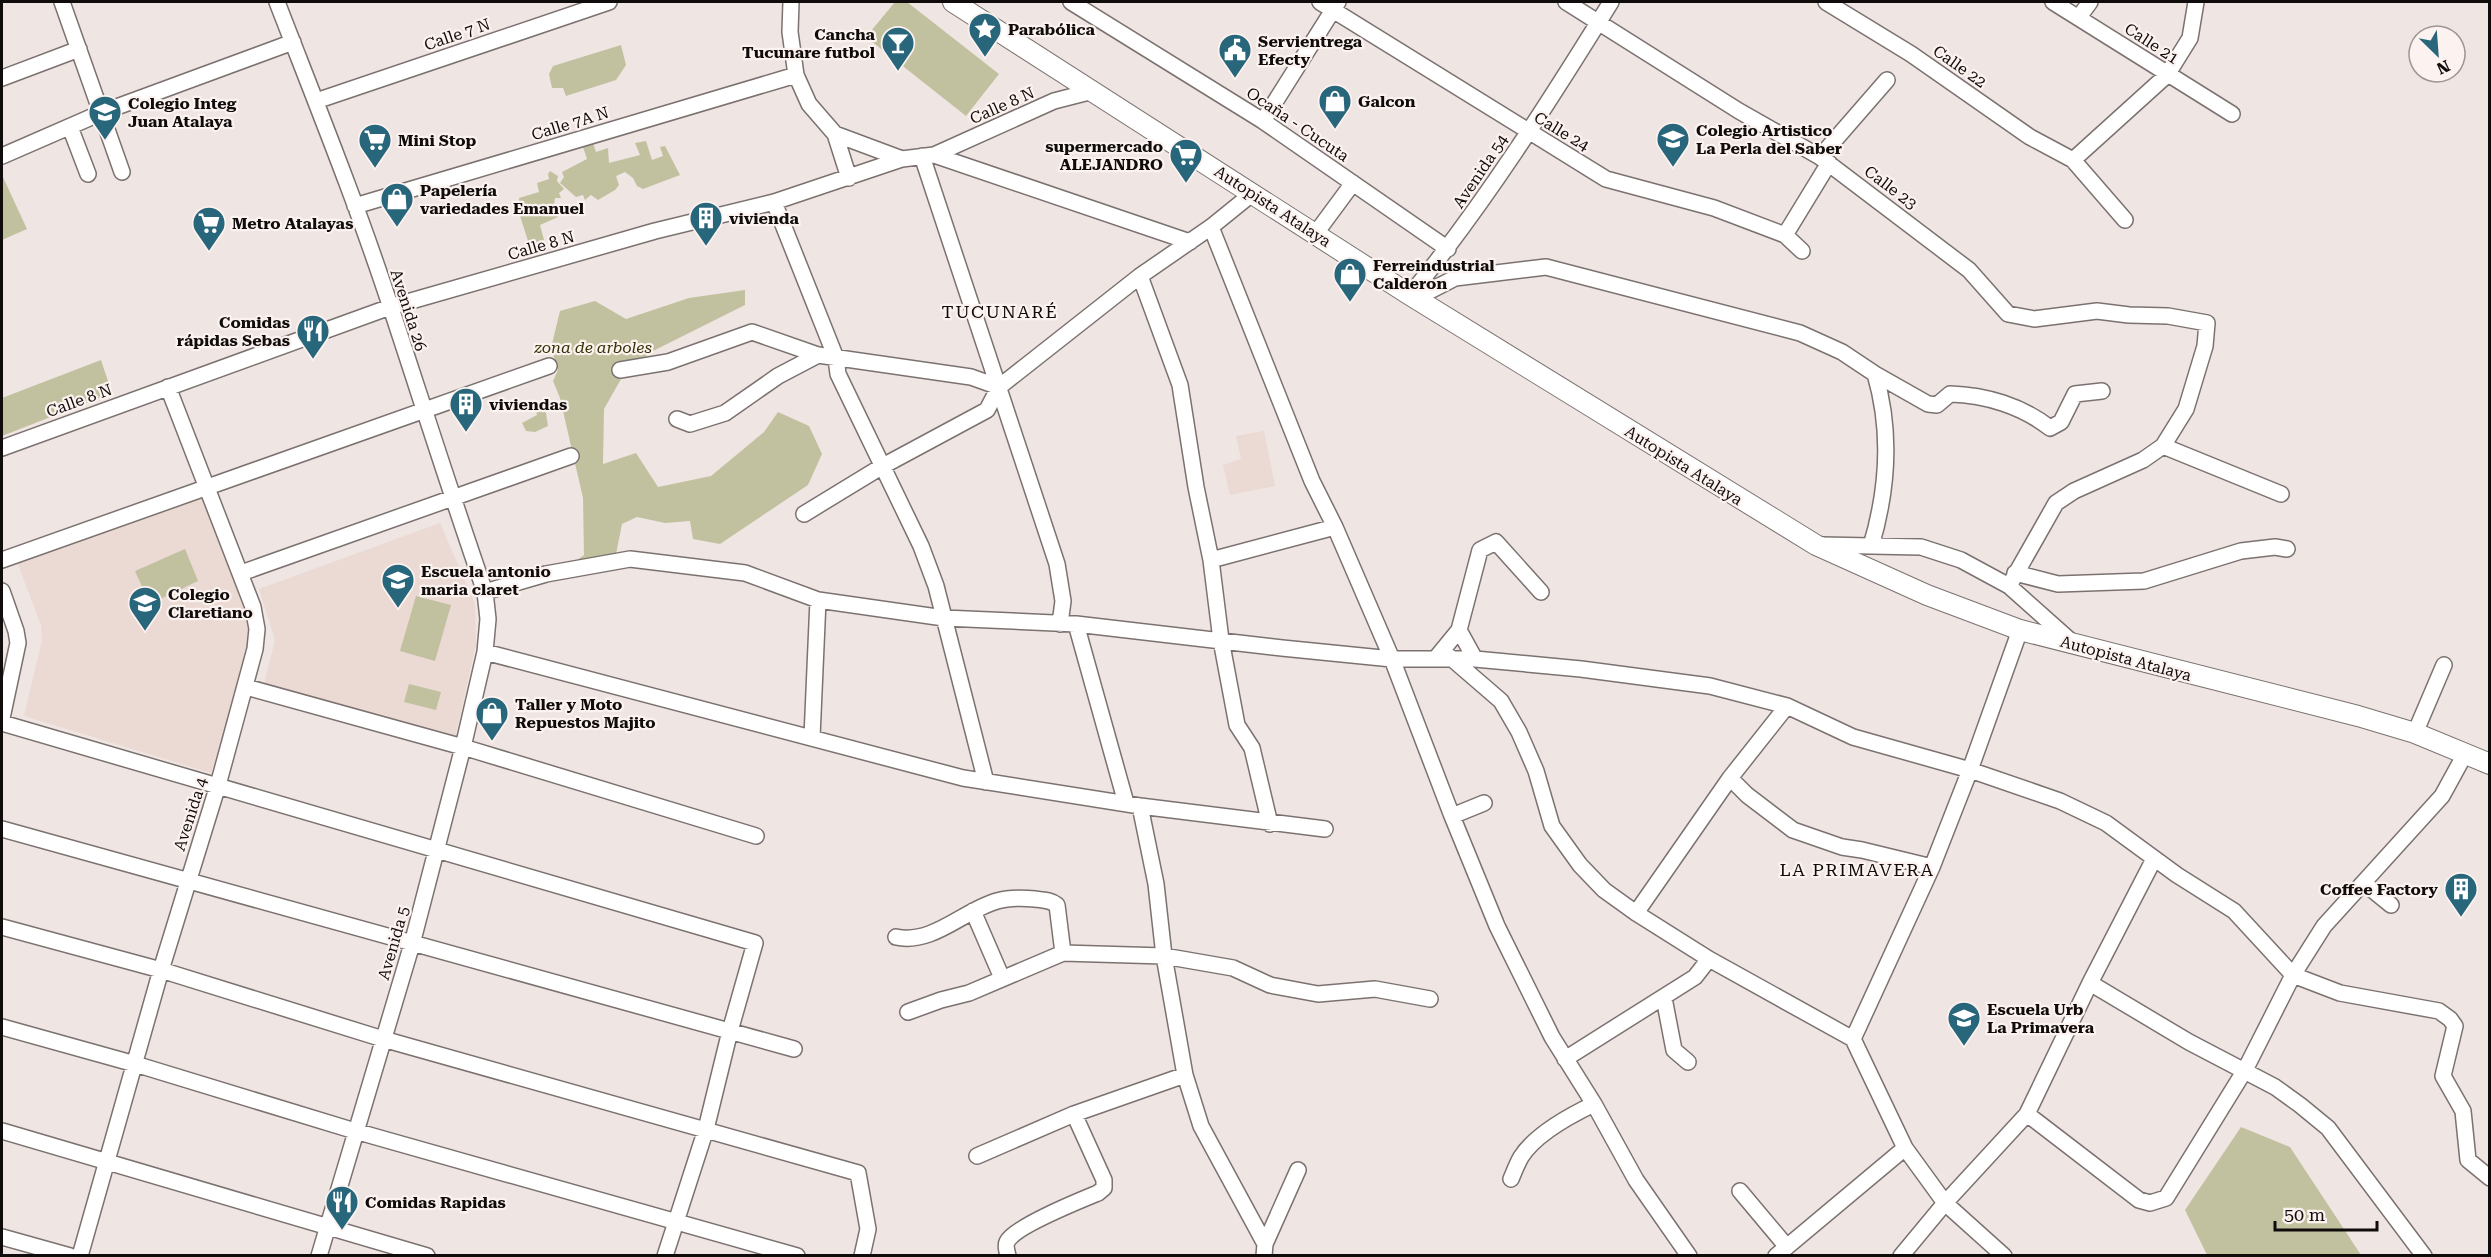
<svg xmlns="http://www.w3.org/2000/svg" width="2491" height="1257" viewBox="0 0 2491 1257" font-family="'Roboto Serif',serif">
	<rect width="100%" height="100%" fill="#efe5e2"/>
	<!-- built -->
	<path fill="#ebd9d3" d="M 1264,431 L 1275,486 L 1230,495 L 1223,465 L 1241,459 L 1236,436 Z
		M 202,493 L 249,619 L 248,652 L 211,773 L 24,716 L 42,640 L 41,625 L 17,562 Z
		M 440,523 L 475,604 L 476,644 L 454,742 L 263,688 L 275,640 L 259,589 Z"/>
	<!-- green -->
	<path fill="#c2c19f" d="M 895,2 L 907,2 L 999,74 L 966,116 L 866,37 Z
		M 621,45 L 626,65 L 616,80 L 566,96 L 563,88 L 552,88 L 549,74 L 553,66 Z
		M 646,141 L 652,160 L 663,156 L 660,147 L 665,146 L 680,175 L 643,189 L 637,186 L 633,178 L 625,172 L 616,176 L 619,185 L 615,190 L 598,200 L 591,195 L 585,200 L 583,195 L 576,197 L 560,183 L 564,177 L 562,172 L 587,159 L 583,147 L 593,143 L 596,152 L 608,148 L 609,163 L 640,155 L 635,143 Z
		M 550,171 L 558,176 L 557,181 L 564,189 L 559,193 L 561,198 L 555,198 L 554,205 L 558,217 L 540,225 L 544,240 L 529,244 L 520,216 L 519,198 L 539,192 L 537,183 L 549,179 L 548,174 Z
		M 2,175 L 27,229 L 2,240 Z
		M 745,290 L 745,305 L 653,351 L 625,372 L 604,409 L 603,464 L 636,453 L 658,487 L 711,476 L 764,432 L 778,412 L 809,426 L 822,454 L 808,485 L 720,544 L 693,539 L 690,521 L 665,523 L 637,517 L 622,524 L 615,559 L 569,566 L 584,555 L 583,498 L 560,398 L 553,381 L 558,370 L 551,348 L 560,311 L 595,301 L 626,319 L 689,298 Z
		M 101,360 L 112,393 L 2,436 L 2,398 Z
		M 540,403 L 545,407 L 548,426 L 535,432 L 526,431 L 522,423 L 537,415 L 535,405 Z
		M 185,549 L 198,581 L 150,604 L 135,571 Z
		M 416,596 L 451,605 L 435,661 L 400,651 Z
		M 409,684 L 441,692 L 436,710 L 404,702 Z
		M 2241,1127 L 2290,1147 L 2361,1255 L 2207,1255 L 2185,1210 Z"/>
	<g fill="none" stroke-linecap="round" stroke-linejoin="round">
		<!-- minor casing -->
		<g stroke="#7b726f" stroke-width="18">
			<path id="minor" d="M 62,2 L 122,172
				M 277,2 C 316,103 357,204 391,308 C 422,402 452,497 485,592 L 488,619 L 485,652 L 463,747 L 412,944 L 319,1256
				M 791,2 L 790,32 L 796,75 L 809,104 L 835,134 L 902,159
				M 1071,2 L 1263,121 L 1448,249
				M 1320,2 L 1606,179 L 1714,208 L 1785,235 L 1802,251
				M 1566,2 L 1739,111 L 1820,157 L 1969,270 L 2008,314 L 2034,319 L 2097,311 L 2129,315 L 2168,316 L 2207,323 L 2205,346 L 2186,409 L 2163,446 L 2143,460 L 2074,491 L 2056,503 L 2009,586
				M 1826,2 L 1911,54 L 2030,137 L 2073,160 L 2125,220
				M 2053,2 L 2232,114
				M 2079,17 L 2090,2
				M 2,78 L 79,49
				M 316,101 L 609,2
				M 1263,121 L 1338,2
				M 70,127 L 88,174
				M 835,134 L 849,178
				M 934,155 L 1190,242
				M 2,156 L 103,112 L 293,42
				M 922,156 L 1057,564 L 1063,601 L 1060,624
				M 1820,157 L 1887,80
				M 2073,160 L 2167,75 L 2190,38 L 2196,2
				M 774,202 L 836,358 L 838,374 L 921,546 L 936,586 L 986,782
				M 355,206 L 796,75
				M 1211,227 L 1312,481 L 1335,527 L 1392,659 L 1452,816 L 1497,926 L 1552,1037 L 1594,1104 L 1636,1180 L 1689,1256
				M 1316,233 L 1353,183
				M 1785,235 L 1829,163
				M 1140,276 L 1180,385 L 1196,487 L 1211,560 L 1221,640 L 1237,725 L 1252,748 L 1270,824
				M 1410,295 C 1485,203 1549,102 1611,2
				M 1416,298 L 1455,278 L 1546,267 L 1800,333 L 1842,352 L 1875,374 L 1928,404 L 1937,405 L 1950,394 C 1986,395 2022,406 2050,428 L 2061,422 L 2075,394 L 2102,391
				M 620,370 L 668,362 L 752,332 L 818,355
				M 677,419 L 690,424 L 725,413 L 778,376 L 818,355 L 971,377 L 999,387
				M 2163,446 L 2281,494
				M 2,448 L 390,307 L 655,231 L 774,202 L 902,159 L 934,155 L 1054,101 L 1093,91
				M 804,514 L 881,467 L 987,410 L 999,387 L 1140,276 L 1211,227 L 1253,193
				M 1822,545 L 1921,547 L 1961,560 L 2009,586 L 2073,643
				M 1871,546 C 1888,489 1892,432 1875,374
				M 2,560 L 549,366
				M 1211,560 L 1335,527
				M 241,573 L 571,456
				M 2015,573 L 2058,584 L 2144,581 L 2241,551 L 2275,547 L 2287,549
				M 2,591 L 16,631 L 18,643 L 2,718
				M 485,592 L 546,574 L 630,559 L 745,573 L 818,600 L 944,618 L 1076,624 L 1282,648 L 1392,659 L 1475,659 L 1581,669 L 1710,686 L 1787,706 L 1853,737 L 1970,770 L 2060,801 L 2106,823 L 2177,875 L 2234,911 L 2293,975 L 2340,993 L 2439,1011 L 2450,1019 L 2455,1026 L 2443,1076 L 2463,1111 L 2468,1160 L 2490,1178
				M 1076,624 L 1126,803
				M 485,652 L 963,778 L 1140,806 L 1325,829
				M 1450,657 L 1501,701 L 1519,732 L 1536,771 L 1552,826 L 1580,865 L 1604,890 L 1636,913 L 1709,959 L 1853,1039 L 1905,1148 L 1945,1203 L 2004,1256
				M 1436,658 L 1459,630
				M 1475,659 L 1459,630 L 1480,550 L 1496,542 L 1541,592
				M 246,687 L 463,747 L 756,836
				M 2,723 L 755,943 L 730,1031 L 706,1129 L 665,1256
				M 2415,733 L 2444,665
				M 812,737 L 818,600
				M 1730,778 L 1747,795 L 1793,830 L 1842,847 L 1862,850 L 1932,867
				M 1140,806 L 1156,884 L 1164,956 L 1185,1075 L 1201,1126 L 1265,1244
				M 1452,816 L 1484,803
				M 2,829 L 794,1049
				M 2364,883 L 2391,905
				M 973,911 L 1002,978
				M 1636,913 L 1730,778 L 1787,706
				M 2,927 L 161,970 L 383,1039 L 858,1173 L 868,1229 L 862,1256
				M 896,937 C 933,945 964,910 997,901 C 1008,898 1024,898 1035,899 C 1044,900 1050,900 1057,905 L 1063,953
				M 2090,983 L 2189,1042 L 2275,1087 L 2300,1105 L 2328,1128 L 2424,1256
				M 1664,998 L 1674,1050 L 1688,1062
				M 908,1012 L 941,1000 L 969,993 L 1063,953 L 1164,956 L 1233,968 L 1270,985 L 1318,994 L 1375,989 L 1430,999
				M 2,1027 L 135,1064 L 355,1131 L 797,1256
				M 1853,1039 L 1932,867 L 1970,770 L 2020,630
				M 1565,1059 L 1695,977 L 1709,959
				M 2027,1114 L 2139,1200 L 2150,1203 L 2166,1198 L 2245,1070 L 2293,975 L 2324,926 L 2442,796 L 2465,754
				M 2,1131 L 427,1256
				M 977,1156 L 1074,1114 L 1185,1075
				M 1511,1179 C 1514,1172 1517,1164 1521,1157 C 1535,1135 1571,1115 1594,1104
				M 1740,1191 L 1787,1247
				M 2,1237 L 70,1256
				M 80,1256 L 161,970 L 218,785 L 255,649 L 257,629 L 253,607 L 168,387
				M 1008,1256 C 1007,1251 1005,1246 1007,1242 C 1014,1227 1081,1200 1098,1193 L 1104,1188 L 1104,1180 L 1074,1114
				M 1264,1256 L 1265,1244 L 1298,1170
				M 1776,1256 L 1905,1148
				M 1901,1256 L 1945,1203 L 2027,1114 L 2090,983 L 2154,859"/>
		</g>
		<!-- major casing -->
		<g stroke="#7b726f" stroke-width="22">
			<path id="major" d="M 953,2 L 1410,295 L 1816,545 L 1927,595 L 2020,630 L 2358,716 L 2415,733 L 2490,764"/>
		</g>
		<!-- minor -->
		<use href="#minor" stroke="#fff" stroke-width="15"/>
		<!-- major -->
		<use href="#major" stroke="#fff" stroke-width="20"/>
	</g>
	<!-- icons -->
	<defs>
		<g id="sight-pin" transform="scale(1.725)"><path d="M0 17L-7.5 6A9.5 9.5 0 1 1 7.5 6Z" fill="#28667c" stroke="#fcf2ef"/><path d="M0-6L1.8-2.2L6-1.7L2.9 1.2L3.7 5.4L0 3.3L-3.7 5.4L-2.9 1.2L-6-1.7L-1.8-2.2Z" fill="#fff"/></g>
		<g id="bar-pin" transform="scale(1.725)"><path d="M0 17L-7.5 6A9.5 9.5 0 1 1 7.5 6Z" fill="#28667c" stroke="#fcf2ef"/><path d="M-6-5H6L.8 .8V4.5H3.5V6h-7V4.5H-.8V.8Z" fill="#fff"/></g>
		<g id="civic-pin" transform="scale(1.725)"><path d="M0 17L-7.5 6A9.5 9.5 0 1 1 7.5 6Z" fill="#28667c" stroke="#fcf2ef"/><path d="M-.6-6.5H3V-4.5H.6V-3L4-1V1h2V6H-6V1h2V-1L-.6-3ZM-1.2 2.5V6h2.4V2.5Z" fill="#fff"/></g>
		<g id="shop-pin" transform="scale(1.725)"><path d="M0 17L-7.5 6A9.5 9.5 0 1 1 7.5 6Z" fill="#28667c" stroke="#fcf2ef"/><path d="M-5-2.5h2.3a2.7 3.5 0 0 1 5.4 0H5L5.5 6h-11ZM-1.5-2.5h3a1.5 2.3 0 0 0-3 0Z" fill="#fff"/></g>
		<g id="school-pin" transform="scale(1.725)"><path d="M0 17L-7.5 6A9.5 9.5 0 1 1 7.5 6Z" fill="#28667c" stroke="#fcf2ef"/><path d="M0-5L7-2L0 1L-7-2ZM-4 1L0 2.5L4 1V4Q0 6-4 4Z" fill="#fff"/></g>
		<g id="supermarket-pin" transform="scale(1.725)"><path d="M0 17L-7.5 6A9.5 9.5 0 1 1 7.5 6Z" fill="#28667c" stroke="#fcf2ef"/><path d="M-6-5.5h2.5l.6 2H6L4.5 2H-2.5L-4.4-4H-6ZM-1.5 3.2a1.3 1.3 0 1 0 .1 0ZM3 3.2a1.3 1.3 0 1 0 .1 0Z" fill="#fff"/></g>
		<g id="building-pin" transform="scale(1.725)"><path d="M0 17L-7.5 6A9.5 9.5 0 1 1 7.5 6Z" fill="#28667c" stroke="#fcf2ef"/><path d="M-4-6H4V6H1V3H-1V6H-4ZM-2.5-4.3h1.7v1.8h-1.7ZM.8-4.3h1.7v1.8H.8ZM-2.5-1h1.7V.8h-1.7ZM.8-1h1.7V.8H.8Z" fill="#fff"/></g>
		<g id="restaurant-pin" transform="scale(1.725)"><path d="M0 17L-7.5 6A9.5 9.5 0 1 1 7.5 6Z" fill="#28667c" stroke="#fcf2ef"/><path d="M-5-6h1v4h1v-4h1v4h1v-4h1v5L-1.5 .5V6h-2V.5L-5-1ZM5-6V6H3V1.5H1.5Q1.5-4 5-6Z" fill="#fff"/></g>
	</defs>
	<g fill-rule="evenodd">
		<use href="#sight-pin" x="985" y="29"/>
		<use href="#bar-pin" x="898" y="43"/>
		<use href="#civic-pin" x="1235" y="50"/>
		<use href="#shop-pin" x="1335" y="101"/>
		<use href="#school-pin" x="105" y="112"/>
		<use href="#school-pin" x="1673" y="139"/>
		<use href="#supermarket-pin" x="375" y="140"/>
		<use href="#supermarket-pin" x="1186" y="155"/>
		<use href="#shop-pin" x="397" y="199"/>
		<use href="#building-pin" x="706" y="218"/>
		<use href="#supermarket-pin" x="209" y="223"/>
		<use href="#shop-pin" x="1350" y="274"/>
		<use href="#restaurant-pin" x="313" y="331"/>
		<use href="#building-pin" x="466" y="404"/>
		<use href="#school-pin" x="398" y="580"/>
		<use href="#school-pin" x="145" y="603"/>
		<use href="#shop-pin" x="492" y="713"/>
		<use href="#building-pin" x="2461" y="889"/>
		<use href="#school-pin" x="1964" y="1018"/>
		<use href="#restaurant-pin" x="342" y="1202"/>
	</g>
	<g text-anchor="middle" stroke-width="4.5" stroke-linejoin="round" paint-order="stroke">
		<!-- poi labels -->
		<g font-size="16" font-weight="bold" fill="#0f0c0b" stroke="#fcf2ef" text-anchor="start">
			<text x="1008" y="35">Parabólica</text>
			<text x="875" y="40" text-anchor="end">Cancha<tspan x="875" dy="18">Tucunare futbol</tspan></text>
			<text x="1258" y="47">Servientrega<tspan x="1258" dy="18">Efecty</tspan></text>
			<text x="1358" y="107">Galcon</text>
			<text x="128" y="109">Colegio Integ<tspan x="128" dy="18">Juan Atalaya</tspan></text>
			<text x="1696" y="136">Colegio Artistico<tspan x="1696" dy="18">La Perla del Saber</tspan></text>
			<text x="398" y="146">Mini Stop</text>
			<text x="1163" y="152" text-anchor="end">supermercado<tspan x="1163" dy="18">ALEJANDRO</tspan></text>
			<text x="420" y="196">Papelería<tspan x="420" dy="18">variedades Emanuel</tspan></text>
			<text x="729" y="224">vivienda</text>
			<text x="232" y="229">Metro Atalayas</text>
			<text x="1373" y="271">Ferreindustrial<tspan x="1373" dy="18">Calderon</tspan></text>
			<text x="290" y="328" text-anchor="end">Comidas<tspan x="290" dy="18">rápidas Sebas</tspan></text>
			<text x="489" y="410">viviendas</text>
			<text x="421" y="577">Escuela antonio<tspan x="421" dy="18">maria claret</tspan></text>
			<text x="168" y="600">Colegio<tspan x="168" dy="18">Claretiano</tspan></text>
			<text x="515" y="710">Taller y Moto<tspan x="515" dy="18">Repuestos Majito</tspan></text>
			<text x="2438" y="895" text-anchor="end">Coffee Factory</text>
			<text x="1987" y="1015">Escuela Urb<tspan x="1987" dy="18">La Primavera</tspan></text>
			<text x="365" y="1208">Comidas Rapidas</text>
		</g>
		<!-- street labels -->
		<g font-size="16" fill="#0f0c0b" stroke="#fcf2ef">
			<text transform="translate(457 34) rotate(-19)" y="6">Calle 7 N</text>
			<text transform="translate(2152 43) rotate(33)" y="6">Calle 21</text>
			<text transform="translate(1960 66) rotate(35)" y="6">Calle 22</text>
			<text transform="translate(1002 105) rotate(-24)" y="6">Calle 8 N</text>
			<text transform="translate(570 123) rotate(-17)" y="6">Calle 7A N</text>
			<text transform="translate(1298 124) rotate(34)" y="6">Ocaña - Cucuta</text>
			<text transform="translate(1562 131) rotate(31)" y="6">Calle 24</text>
			<text transform="translate(1480 171) rotate(-56)" y="6">Avenida 54</text>
			<text transform="translate(1891 187) rotate(37)" y="6">Calle 23</text>
			<text transform="translate(1273 206) rotate(33)" y="6">Autopista Atalaya</text>
			<text transform="translate(541 245) rotate(-16)" y="6">Calle 8 N</text>
			<text transform="translate(409 310) rotate(72)" y="6">Avenida 26</text>
			<text transform="translate(79 400) rotate(-20)" y="6">Calle 8 N</text>
			<text transform="translate(1684 465) rotate(32)" y="6">Autopista Atalaya</text>
			<text transform="translate(2126 658) rotate(15)" y="6">Autopista Atalaya</text>
			<text transform="translate(190 814) rotate(-72)" y="6">Avenida 4</text>
			<text transform="translate(393 943) rotate(-74)" y="6">Avenida 5</text>
		</g>
		<!-- park labels -->
		<g font-size="16" font-style="italic" fill="#333105" stroke="#fcf2ef">
			<text x="593" y="353">zona de arboles</text>
		</g>
		<!-- neighbourhood labels -->
		<g font-size="18" letter-spacing="1.5" fill="#0f0c0b" stroke="#fcf2ef">
			<text x="1000" y="318">TUCUNARÉ</text>
			<text x="1857" y="876">LA PRIMAVERA</text>
		</g>
	</g>
	<!-- border -->
	<rect width="2491" height="1257" fill="none" stroke="#0f0c0b" stroke-width="6"/>
	<!-- north arrow -->
	<g transform="translate(2437 54) rotate(155)"><circle r="28" fill="#fcf2ef" stroke="#9d9694" stroke-width="1.5"/>
	<path d="M0-4.5L10 22L0 15L-10 22Z" fill="#28667c"/>
	<text y="-9" font-size="16" font-weight="bold" text-anchor="middle" fill="#0f0c0b">N</text>
	</g>
	<!-- scale -->
	<path d="M2275 1221v9h102v-9" fill="none" stroke="#0f0c0b" stroke-width="3"/>
	<text x="2284" y="1221" font-size="18" fill="#0f0c0b" stroke="#fcf2ef" stroke-width="4.5" paint-order="stroke">50 m</text>
</svg>
